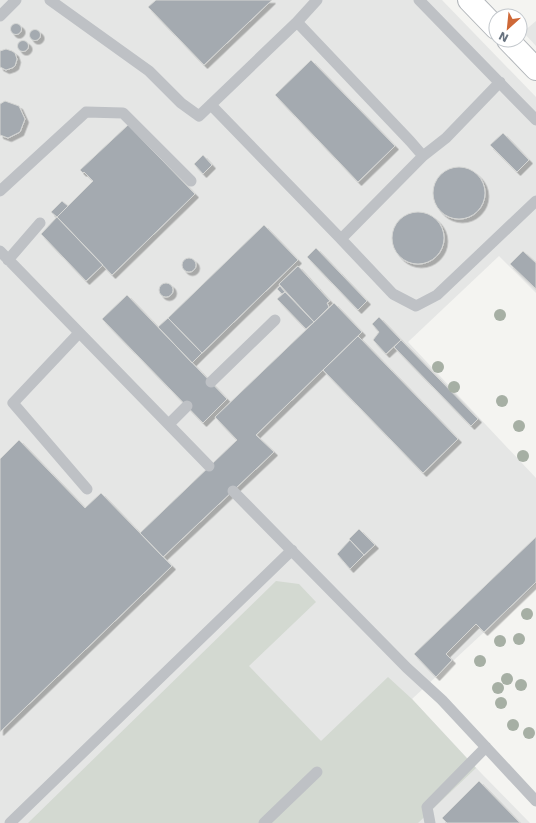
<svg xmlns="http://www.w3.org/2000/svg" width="536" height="823" viewBox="0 0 536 823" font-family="'DejaVu Sans',sans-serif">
	<defs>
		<filter id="shadow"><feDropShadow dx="3.5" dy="3.5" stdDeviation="0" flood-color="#0004"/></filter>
	</defs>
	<rect width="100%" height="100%" fill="#f4f4f1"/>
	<!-- built -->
	<path fill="#e5e6e5" d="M 0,0 L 442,0 L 536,97 L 536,293 L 499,256 L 408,342 L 536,478 L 536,584 L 412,699 L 482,774 L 530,823 L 0,823 Z
		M 536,21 L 536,46 L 523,32 Z"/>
	<!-- green -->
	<path fill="#d3d9d1" d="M 276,581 L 299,584 L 316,602 L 249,666 L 321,741 L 388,677 L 412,699 L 476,768 L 418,823 L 28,823 Z"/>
	<!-- building -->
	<path fill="#a4aab0" stroke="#d5d6d4" filter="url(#shadow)" d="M 156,0 L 272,0 L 204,65 L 148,7 Z
		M10.5 29a5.5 5.5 0 1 1 11 0a5.5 5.5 0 1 1-11 0Z
		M29.5 35a5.5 5.5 0 1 1 11 0a5.5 5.5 0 1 1-11 0Z
		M17.5 46a5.5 5.5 0 1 1 11 0a5.5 5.5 0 1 1-11 0Z
		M 6,49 L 12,51 L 15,53 L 17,59 L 15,66 L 12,68 L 6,70 L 0,67 L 0,51 Z
		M 311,60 L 395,146 L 358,182 L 275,95 Z
		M 5,101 L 19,106 L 25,119 L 20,132 L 8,138 L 0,135 L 0,104 Z
		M 128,125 L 195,194 L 112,275 L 57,217 L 93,181 L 84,172 L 83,173 L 80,170 Z
		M 503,133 L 529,160 L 517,172 L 490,145 Z
		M 203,155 L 212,165 L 203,174 L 194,164 Z
		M433 193a26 26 0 1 1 52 0a26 26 0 1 1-52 0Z
		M 62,201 L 68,206 L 57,217 L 51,212 Z
		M392 238a26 26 0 1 1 52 0a26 26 0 1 1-52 0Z
		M 57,217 L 103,265 L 86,281 L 41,234 Z
		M 264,225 L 298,260 L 202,353 L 168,318 Z
		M 316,248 L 367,301 L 358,310 L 307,257 Z
		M 523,251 L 536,263 L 536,289 L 510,264 Z
		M182 265a7 7 0 1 1 14 0a7 7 0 1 1-14 0Z
		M 298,266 L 330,301 L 327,303 L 329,307 L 314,322 L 279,284 Z
		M159 290a7 7 0 1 1 14 0a7 7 0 1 1-14 0Z
		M 280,286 L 285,292 L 282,294 L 277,289 Z
		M 285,292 L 314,322 L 306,329 L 277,299 Z
		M 127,295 L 227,399 L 203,423 L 102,319 Z
		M 334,303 L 362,332 L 256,435 L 274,452 L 163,557 L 140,533 L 237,440 L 215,417 Z
		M 379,317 L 401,340 L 386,354 L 373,340 L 379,332 L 372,324 Z
		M 168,318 L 202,353 L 192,363 L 158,327 Z
		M 358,336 L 458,439 L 423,473 L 323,370 Z
		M 401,340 L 478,419 L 471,426 L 394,347 Z
		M 19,440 L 85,508 L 101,493 L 172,566 L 0,732 L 0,459 Z
		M 359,529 L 375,545 L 364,555 L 349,539 Z
		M 536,537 L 536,582 L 484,632 L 476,624 L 446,654 L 452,660 L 436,677 L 414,654 Z
		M 350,540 L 364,555 L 350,569 L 337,554 Z
		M 479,781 L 520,823 L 447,823 L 442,818 Z"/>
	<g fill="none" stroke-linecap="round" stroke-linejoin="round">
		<!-- secondary casing -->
		<g stroke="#b1b5b9" stroke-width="24">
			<path id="secondary" d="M 469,0 L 496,28
				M 508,40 L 536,69"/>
		</g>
		<!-- lane -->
		<path stroke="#bec1c5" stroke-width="11" d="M 50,0 L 149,71 L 181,103 L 199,116 L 297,22 L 317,0
			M 419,0 L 536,120
			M 0,16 L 16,0
			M 297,22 L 410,141 L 423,156 L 341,239 L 393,294 L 416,306 L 437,295 L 536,201
			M 211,105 L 341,239
			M 423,156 L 446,138 L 500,82
			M 0,191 L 86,112 L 123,113 L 191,181
			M 0,251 L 209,466
			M 8,260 L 40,223
			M 79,333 L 13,403 L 87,489
			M 211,382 L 275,320
			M 169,424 L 187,406
			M 233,491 L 407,668 L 442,700 L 536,801
			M 10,823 L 292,550
			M 264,823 L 317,772
			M 430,823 L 427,807 L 486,747"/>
		<!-- secondary -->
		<use href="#secondary" stroke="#fff" stroke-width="22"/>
	</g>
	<!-- trees -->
	<g fill="#a6afa4">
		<circle cx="500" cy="315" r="6"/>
		<circle cx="438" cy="367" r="6"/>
		<circle cx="454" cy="387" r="6"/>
		<circle cx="502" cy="401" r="6"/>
		<circle cx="519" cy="426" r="6"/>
		<circle cx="523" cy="456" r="6"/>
		<circle cx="527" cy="614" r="6"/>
		<circle cx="519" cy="639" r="6"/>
		<circle cx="500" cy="641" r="6"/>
		<circle cx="480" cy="661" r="6"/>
		<circle cx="507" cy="679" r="6"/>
		<circle cx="521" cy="685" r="6"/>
		<circle cx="498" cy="688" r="6"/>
		<circle cx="501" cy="703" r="6"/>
		<circle cx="513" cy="725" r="6"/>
		<circle cx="529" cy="733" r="6"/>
	</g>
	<!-- north arrow -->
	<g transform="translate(508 28) rotate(207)"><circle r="19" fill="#ffffff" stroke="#c2c7cc"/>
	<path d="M0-3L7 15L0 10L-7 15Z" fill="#ce6837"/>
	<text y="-6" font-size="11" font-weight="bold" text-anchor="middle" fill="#67727f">N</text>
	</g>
</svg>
